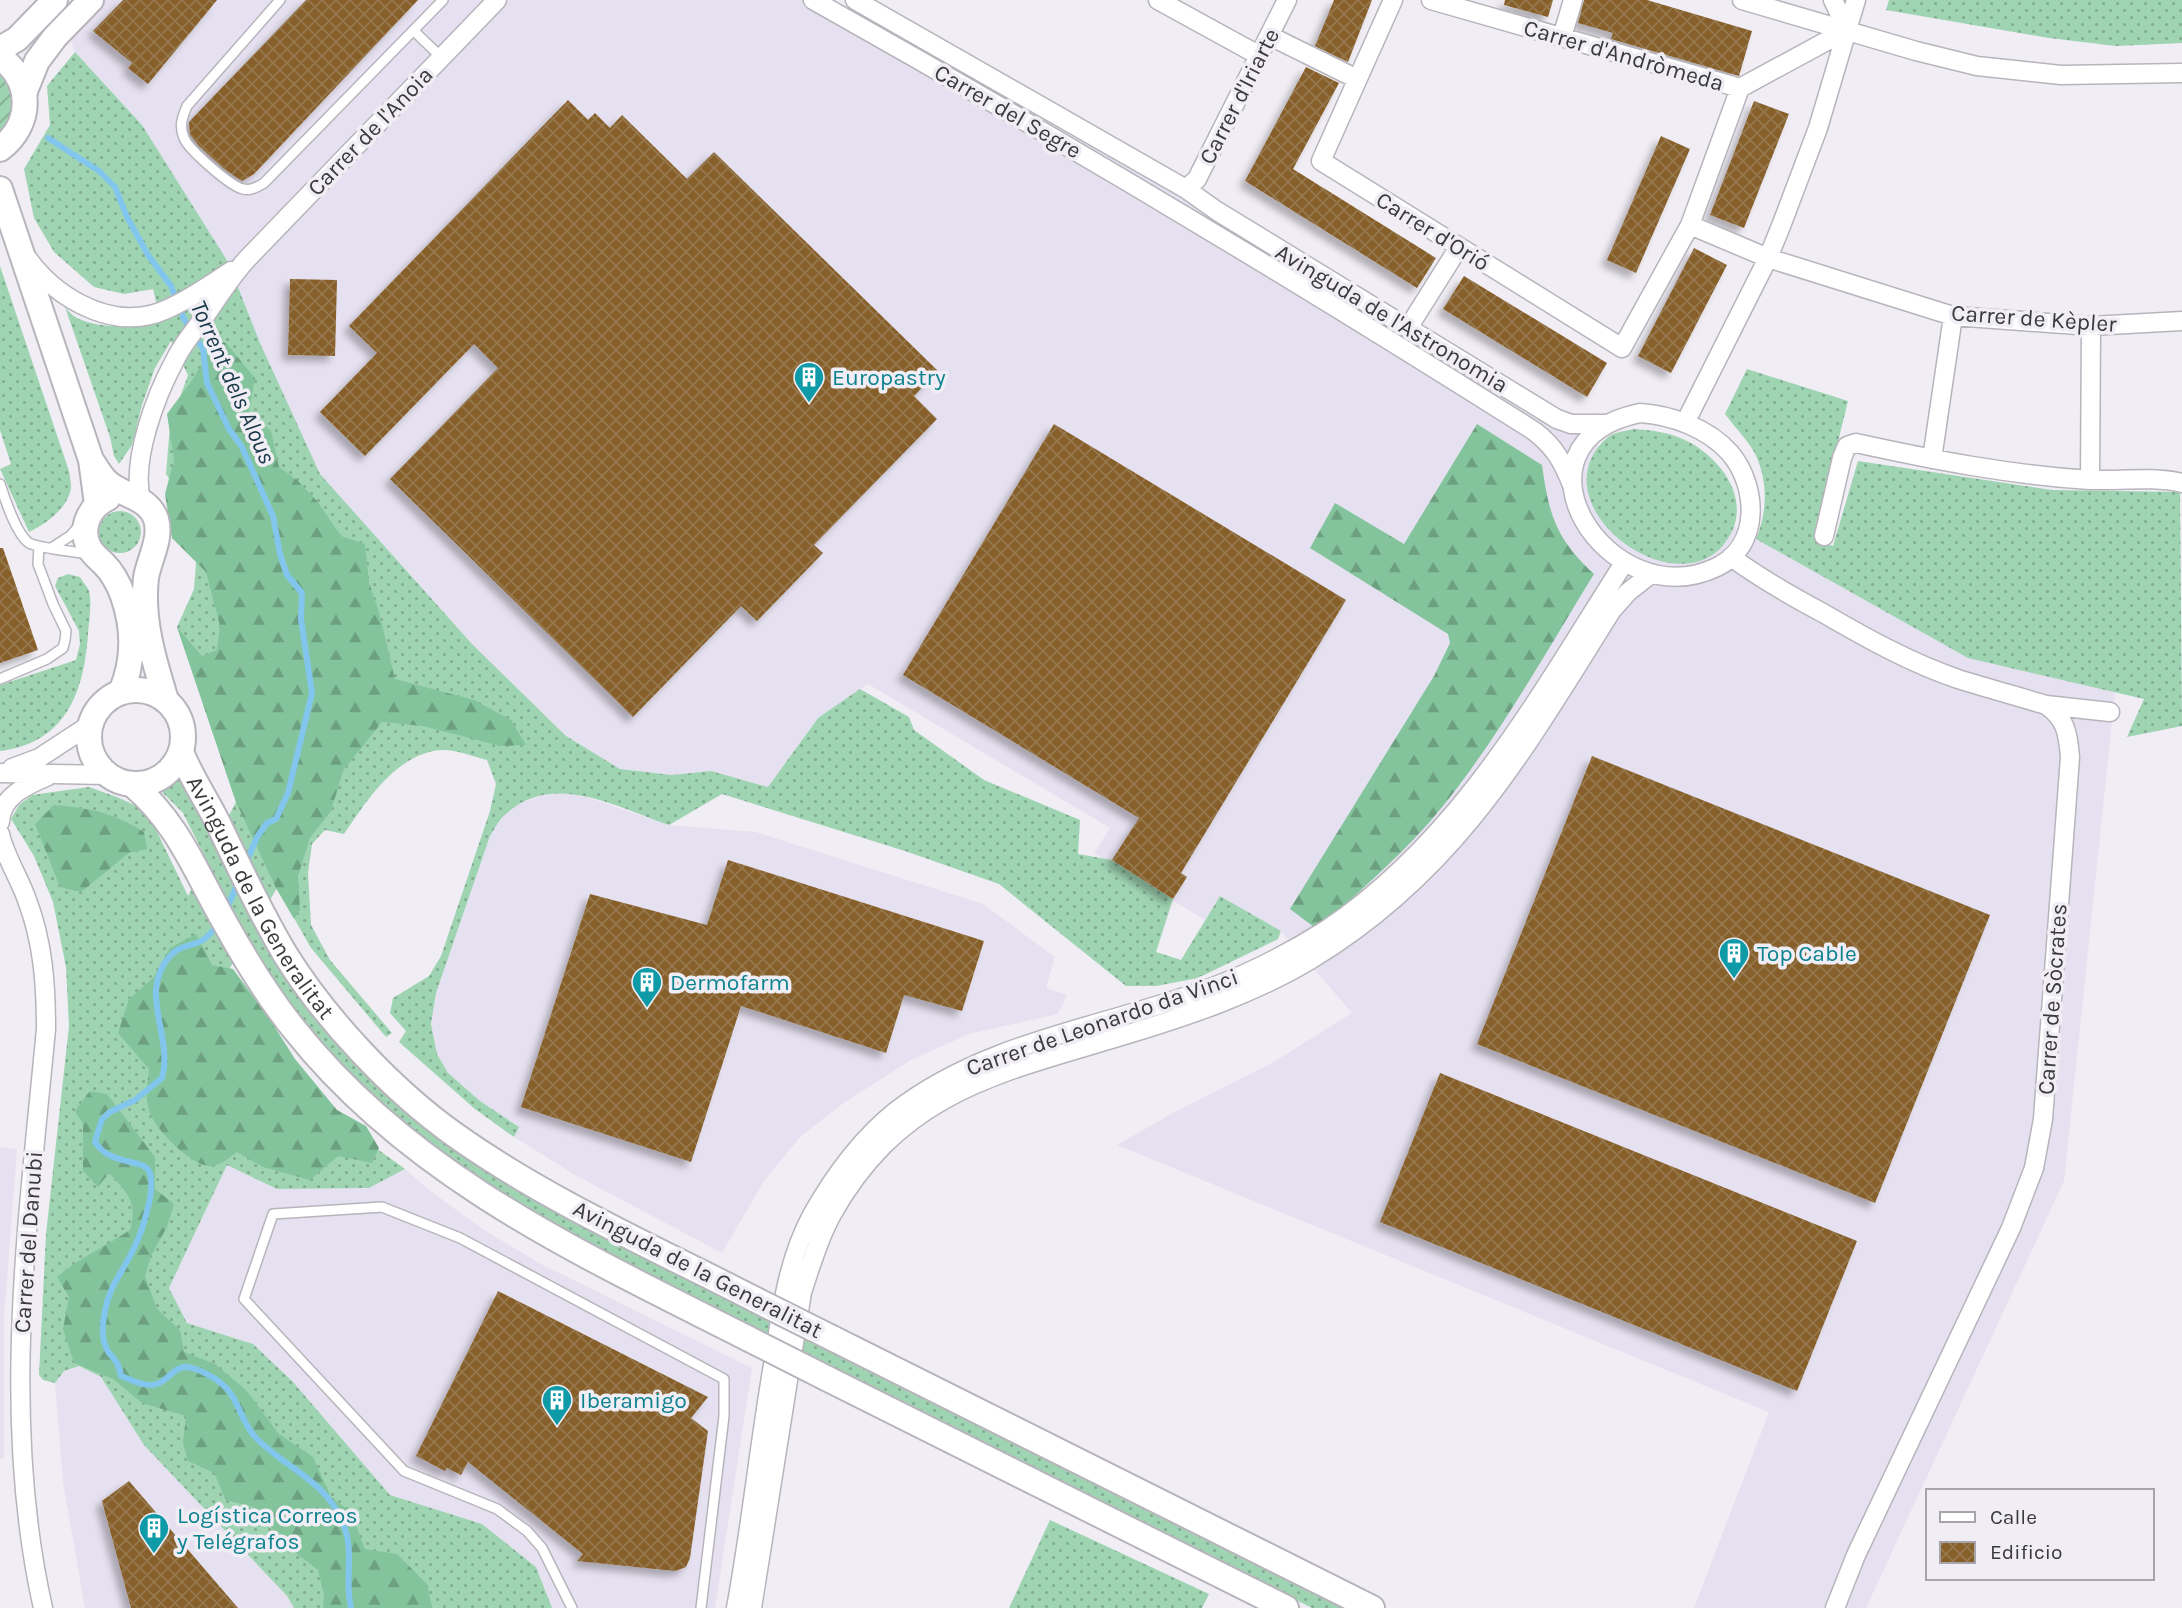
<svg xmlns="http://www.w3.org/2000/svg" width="2182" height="1608" viewBox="0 0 2182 1608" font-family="Karla,sans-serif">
	<defs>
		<pattern id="grass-dots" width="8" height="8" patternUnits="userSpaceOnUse" patternTransform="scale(1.75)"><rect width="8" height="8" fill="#9fd4b2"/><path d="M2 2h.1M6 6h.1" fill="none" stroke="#83ad92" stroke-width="1.8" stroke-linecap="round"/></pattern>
		<pattern id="forest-firs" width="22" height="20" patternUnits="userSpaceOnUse" patternTransform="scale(1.75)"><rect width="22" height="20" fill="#84c49c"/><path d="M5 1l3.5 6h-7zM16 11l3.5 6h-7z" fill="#6da080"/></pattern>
		<pattern id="garden-furrows" width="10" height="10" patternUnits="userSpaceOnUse" patternTransform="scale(1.75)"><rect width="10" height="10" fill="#9fd4b2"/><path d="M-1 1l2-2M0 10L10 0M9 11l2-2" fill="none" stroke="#83ad92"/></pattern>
		<pattern id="building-cross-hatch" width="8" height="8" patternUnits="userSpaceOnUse" patternTransform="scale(1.75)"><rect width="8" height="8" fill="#875f29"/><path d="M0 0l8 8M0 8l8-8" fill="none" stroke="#967850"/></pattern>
		<filter id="shadow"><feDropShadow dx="-6" dy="6" stdDeviation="3.5" flood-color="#0004"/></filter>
	</defs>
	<rect width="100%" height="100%" fill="#f0edf5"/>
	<!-- built -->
	<path fill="#e6e1f0" d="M 99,0 L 831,0 L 1241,231 L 1756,539 L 1968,658 L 2115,692 L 2064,1181 L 1866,1608 L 1694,1608 L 1769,1412 L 1117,1145 L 1173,1113 L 1272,1063 L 1352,1013 L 1281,931 L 1220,896 L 1205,920 L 1094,853 L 1110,828 L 868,684 L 818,718 L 768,787 L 711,772 L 672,775 L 620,769 L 566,736 L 472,644 L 320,474 L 142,125 L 75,52 L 67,32 Z
		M 561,792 L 584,796 L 669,825 L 756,832 L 983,904 L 1055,957 L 1046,988 L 1067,995 L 1058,1014 L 969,1034 L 911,1060 L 845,1102 L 801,1136 L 764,1181 L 722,1253 L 575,1175 L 514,1137 L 518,1126 L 480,1101 L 448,1073 L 437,1054 L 431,1024 L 436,993 L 490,836 L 504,815 L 519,804 L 540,794 Z
		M 0,1147 L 17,1149 L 4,1319 L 4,1459 L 0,1459 Z
		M 227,1165 L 277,1189 L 369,1188 L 405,1169 L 429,1190 L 484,1230 L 541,1264 L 752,1368 L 715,1608 L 552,1608 L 536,1567 L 482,1524 L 390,1495 L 296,1386 L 253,1344 L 187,1323 L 169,1288 Z
		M 79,1366 L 101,1377 L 144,1445 L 287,1596 L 294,1608 L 85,1608 L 63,1482 L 55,1383 L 64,1371 Z"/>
	<!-- grass -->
	<path fill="url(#grass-dots)" d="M 1889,0 L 2182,0 L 2182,43 L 2116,46 L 2049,38 L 1886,10 Z
		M 75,52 L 142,125 L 228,262 L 260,343 L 320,474 L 472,644 L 566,736 L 620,769 L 672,775 L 711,771 L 768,787 L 818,718 L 860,689 L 909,717 L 914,730 L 984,780 L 1080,820 L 1078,854 L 1112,860 L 1173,899 L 1156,952 L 1181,960 L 1220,896 L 1281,931 L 1278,939 L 1198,978 L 1156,986 L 1126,986 L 999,884 L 905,851 L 722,794 L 669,825 C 618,808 553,770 506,814 C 499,819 495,829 490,836 L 436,993 L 431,1024 L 437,1054 L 448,1073 L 480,1101 L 519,1127 L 514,1137 L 475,1109 L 399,1042 L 406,1031 L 390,1013 L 393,998 L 429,976 L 441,956 L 490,811 L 496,784 L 487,760 C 471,756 450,747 433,751 C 392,760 366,802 344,834 L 325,830 L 312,844 L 308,873 L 311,925 L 330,960 L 392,1033 L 386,1037 L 311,948 L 277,888 L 256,923 L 493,1175 L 1345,1608 L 1312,1608 L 723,1313 L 547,1222 L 481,1183 L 417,1136 L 342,1066 L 283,994 L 247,939 L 226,975 L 271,1048 L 358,1135 L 405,1169 L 369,1188 L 277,1189 L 227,1165 L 169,1288 L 187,1323 L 253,1344 L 293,1382 L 390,1495 L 482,1524 L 536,1567 L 552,1608 L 294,1608 L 287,1596 L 144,1445 L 101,1377 L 79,1366 L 64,1371 L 55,1383 L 43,1380 L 39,1375 L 46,1234 L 69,1026 L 66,967 L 53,902 L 34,856 L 11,819 L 19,805 L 32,795 L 89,787 L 117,797 L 147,811 L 188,896 L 206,859 L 183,813 L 161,791 L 178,778 L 202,819 L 214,844 L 236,802 L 177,627 L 194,589 L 199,524 L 166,474 L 170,425 L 188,375 L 171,341 L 155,368 L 142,405 L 132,445 L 119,464 L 114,456 L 110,437 L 65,307 C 68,311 73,316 77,318 C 98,329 139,328 161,322 L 153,289 L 124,294 L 94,287 L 54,252 L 34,218 L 24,169 L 50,125 L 47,86 Z
		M 0,266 L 69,471 C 70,476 71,483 71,488 C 68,508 46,524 29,532 L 0,469 L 11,464 L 0,430 Z
		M 1747,369 L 1848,401 L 1814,539 L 1833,546 L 1858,461 L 2053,490 L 2180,492 L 2182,726 L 2127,737 L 2144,699 L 1968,658 L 1756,539 C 1767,513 1768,484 1757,458 C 1751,443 1735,428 1725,414 Z
		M 1633,429 C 1651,430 1668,432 1685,440 C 1717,455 1748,493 1733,529 C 1727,542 1719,553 1705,559 C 1644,586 1542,494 1608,437 C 1614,432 1626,431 1633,429 Z
		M99 532a21 21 0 1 1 42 0a21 21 0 1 1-42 0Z
		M 68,574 L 80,577 C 82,581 87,586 89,591 C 92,602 89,622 88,634 C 84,692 66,743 0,751 L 0,685 L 76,660 L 80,644 L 79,631 L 55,586 L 58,578 Z
		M 1050,1520 L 1209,1594 L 1202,1608 L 1009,1608 Z"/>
	<!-- forest -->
	<path fill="url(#forest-firs)" d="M 215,340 L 226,343 L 255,378 L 249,412 L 271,431 L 279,467 L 298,481 L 317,501 L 341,536 L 365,544 L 369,582 L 379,612 L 395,679 L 474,700 L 511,720 L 526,745 L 500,746 L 423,726 L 382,722 L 343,771 L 331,811 L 310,838 L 298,876 L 300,910 L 294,919 L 276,888 L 236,802 L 177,627 L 202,656 L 217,650 L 220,626 L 206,572 L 172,538 L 165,494 L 174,460 L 167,414 L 193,379 Z
		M 1477,424 L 1542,465 C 1549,515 1556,539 1594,574 C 1546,652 1500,735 1443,806 C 1406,852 1360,890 1318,930 L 1290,909 L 1434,676 L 1450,643 L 1448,634 L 1310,548 L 1335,503 L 1404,544 Z
		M 54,805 C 89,808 115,813 144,832 L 147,849 L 129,853 L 81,892 L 60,887 L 35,824 Z
		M 196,934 L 212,965 L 233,969 L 269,1018 L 295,1059 L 337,1110 L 366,1126 L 379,1148 L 372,1163 L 338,1156 L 310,1180 L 263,1167 L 237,1152 C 229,1158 219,1167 208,1166 C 188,1163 152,1127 148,1107 C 145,1095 148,1081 149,1069 L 118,1033 L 129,999 L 153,978 L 170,948 Z
		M 90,1091 L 107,1094 L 155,1157 L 155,1189 L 174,1204 L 167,1227 L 151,1256 L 145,1276 L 157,1309 L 180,1330 L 184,1352 L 215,1364 L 246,1390 L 279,1434 L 313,1457 L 331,1497 L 351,1512 L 365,1549 L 397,1554 L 427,1584 L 432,1608 L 323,1608 L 324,1594 L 318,1570 L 273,1536 L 269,1517 L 253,1507 L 226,1500 L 214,1473 L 188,1461 L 183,1443 L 186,1416 L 142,1403 L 113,1379 L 74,1363 L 63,1329 L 69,1297 L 57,1277 C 79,1258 106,1246 130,1230 C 138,1202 127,1192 109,1173 L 98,1187 L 83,1171 L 83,1124 L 75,1111 Z"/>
	<!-- garden -->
	<path fill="url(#garden-furrows)" d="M 0,75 C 16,92 15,114 0,132 Z"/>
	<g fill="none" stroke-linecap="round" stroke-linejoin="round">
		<!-- stream -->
		<path stroke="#83c6ed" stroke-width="6" d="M 48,138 L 99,171 L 115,187 L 127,217 L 148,255 L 171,286 L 184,319 L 203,349 L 207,383 L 229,429 L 242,447 L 273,516 L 280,554 L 287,575 L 302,593 L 301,619 L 312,693 L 288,793 L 276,819 L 267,823 L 257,837 L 246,863
			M 226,911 L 238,882
			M 219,924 C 213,930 207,939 199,942 C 187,947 179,946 170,956 C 137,993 174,1037 162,1078 L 135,1100 L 110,1112 L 102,1119 L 95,1142 C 110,1166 142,1158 149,1171 C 157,1187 142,1232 134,1248 C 124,1270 109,1286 105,1311 C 102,1324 101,1341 109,1353 C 116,1361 119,1364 121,1376 C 130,1379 141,1386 151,1385 C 167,1385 173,1365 188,1367 C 199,1369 214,1377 222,1384 C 239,1398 241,1423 256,1438 C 287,1469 325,1480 343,1523 C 355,1552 344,1580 351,1608"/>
	</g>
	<!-- building -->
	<path fill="url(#building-cross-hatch)" filter="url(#shadow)" d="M 123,0 L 217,0 L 148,84 L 128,68 L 132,63 L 93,31 Z
		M 306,0 L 418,0 L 254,174 L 242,181 L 224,169 L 199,146 L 190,135 L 189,122 Z
		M 1334,0 L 1372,0 L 1348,62 L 1315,46 Z
		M 1505,0 L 1553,0 L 1548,17 L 1504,5 Z
		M 1584,0 L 1647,0 L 1752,31 L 1739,76 L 1611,39 L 1613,33 L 1578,23 Z
		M 1306,67 L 1339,83 L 1293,169 L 1436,258 L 1417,288 L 1245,181 Z
		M 568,100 L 588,120 L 595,113 L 610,128 L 622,115 L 687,179 L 714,152 L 938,371 L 914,396 L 937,419 L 814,545 L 823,553 L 757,621 L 741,606 L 633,717 L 390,479 L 498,368 L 474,344 L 365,456 L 320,412 L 377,353 L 349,326 Z
		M 1754,101 L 1789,114 L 1744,228 L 1710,215 Z
		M 1661,136 L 1690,149 L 1636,273 L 1607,260 Z
		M 1694,248 L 1727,265 L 1671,373 L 1638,356 Z
		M 1464,276 L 1607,363 L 1587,397 L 1443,309 Z
		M 290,279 L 337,280 L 335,356 L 288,355 Z
		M 1054,424 L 1346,600 L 1181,873 L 1187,877 L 1173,899 L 1112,860 L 1139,818 L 903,675 Z
		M 0,548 L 3,548 L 38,650 L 0,663 Z
		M 1592,756 L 1990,915 L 1875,1203 L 1477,1044 Z
		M 728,860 L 984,941 L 962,1011 L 904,995 L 886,1053 L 741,1006 L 691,1162 L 521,1107 L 590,894 L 707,925 Z
		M 1440,1073 L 1857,1241 L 1797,1391 L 1380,1222 Z
		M 498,1291 L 708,1397 L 691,1418 L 708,1431 L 690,1558 L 686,1567 L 675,1571 L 577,1561 L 583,1554 L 468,1462 L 461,1475 L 447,1468 L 445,1471 L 416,1456 Z
		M 129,1481 L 238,1608 L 131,1608 L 102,1501 Z"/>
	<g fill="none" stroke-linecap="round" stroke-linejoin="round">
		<!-- lane casing -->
		<g stroke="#b7b4bc" stroke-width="12">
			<path id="lane" d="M 280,0 L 187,106 C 182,118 179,126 184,138 C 189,150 230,186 243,189 C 251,191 257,187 264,183 L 443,0
				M 414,31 L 441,57
				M 0,484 C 5,499 16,534 29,543 C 38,548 76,552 89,554
				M 53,547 L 70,536 L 80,525
				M 0,679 L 47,659 L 63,648 L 65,640 L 66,631 L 53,604 L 38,564 L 39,546
				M 572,1608 L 542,1548 L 527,1531 L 497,1509 L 404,1471 L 244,1299 L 273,1214 L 382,1207 L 460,1238 L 724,1379 L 724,1416 L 701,1608"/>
		</g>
		<!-- street casing -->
		<g stroke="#b7b4bc" stroke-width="21">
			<path id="street" d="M 813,0 C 1057,137 1297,281 1534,431 C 1554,446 1563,462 1572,485
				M 855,0 L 1186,189 L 1217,211 L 1557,419 L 1571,424 L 1606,424
				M 1158,0 L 1260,56
				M 1393,0 L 1321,161 L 1622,348 L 1690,225 L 1740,88
				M 1431,0 L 1740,88 L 1847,30 L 1833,0
				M 1742,0 L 1916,51 L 1977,66 L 2061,75 L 2182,73
				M 1270,36 L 1357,79
				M 1562,37 L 1573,0
				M 1186,189 L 1197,179 L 1287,0
				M 1690,225 L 1768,258 L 1953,316 L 2091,326 L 2182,321
				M 28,259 C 54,295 104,326 150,315 C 174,310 211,284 231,271
				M 1408,328 L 1459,247
				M 1640,413 C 1671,415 1708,428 1730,453 C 1758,486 1761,546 1717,567 C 1608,619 1497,443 1640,413 Z
				M 1685,423 L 1768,258 L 1781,226 L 1818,128 L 1856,0
				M 1932,459 L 1953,316
				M 2090,480 L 2091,326
				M 141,500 C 131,460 156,395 175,360 C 182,345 193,332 203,319 C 217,299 231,276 248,258 L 497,0
				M 1824,536 L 1842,458 L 1847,446 L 1856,443 C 1933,460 2011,475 2090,480 C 2120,481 2153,476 2182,483
				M 1731,557 C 1760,578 1791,596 1823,613 C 1866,638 1911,663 1958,679 C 1987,688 2016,696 2046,705 C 2066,719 2068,733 2070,757 L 2043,1119 L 2034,1168 L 2011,1228 L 1856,1555 L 1835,1608
				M 2046,705 L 2110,712
				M 12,768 L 39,758 L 91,724
				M 0,773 L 108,775
				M 0,822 C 1,796 27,785 48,776
				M 0,834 C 5,857 19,877 27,900 C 43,942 46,984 46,1029 C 28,1221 0,1418 43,1608
				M 736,1608 C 751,1527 759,1446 773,1365 C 781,1314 787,1261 812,1215 C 834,1176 861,1139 896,1111 C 988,1040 1107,1027 1213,987 C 1252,972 1291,952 1326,930 C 1461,840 1539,696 1624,563
				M 752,1608 L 802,1292 C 811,1266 818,1239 832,1214 C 902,1090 1000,1073 1125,1035 C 1188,1016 1253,994 1310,960 C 1456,872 1524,750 1612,610 L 1628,592 L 1651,574"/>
		</g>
		<!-- secondary casing -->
		<g stroke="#b7b4bc" stroke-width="28">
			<g id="secondary">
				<path d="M 0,49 L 17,39 L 55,0"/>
				<path d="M 0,57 C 33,81 33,124 0,149"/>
				<path d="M 25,91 L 37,61 L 55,37 L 91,0"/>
				<path d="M 0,189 L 91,460 L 97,504"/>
				<path d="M 93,463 C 97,469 101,476 106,481 C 121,496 148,496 156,519 C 162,539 149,559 146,578 C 141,619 154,661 166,700"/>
				<path d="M 108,498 C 90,506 79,528 89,547 C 92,554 98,558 104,564 C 112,572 119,585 123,596 C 134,628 134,662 121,692"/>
				<circle cx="136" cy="737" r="47"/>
				<path id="s1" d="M 181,752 C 191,777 206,799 218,823 C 239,867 260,912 285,954 C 325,1019 393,1091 455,1135 C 548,1201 655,1248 756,1300"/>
				<path d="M 132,784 C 179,824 195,871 225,923 C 245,959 268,997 294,1029 C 412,1178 584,1255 749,1339"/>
				<path d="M 832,1338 L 1372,1608"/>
				<path d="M 826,1378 L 1286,1608"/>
			</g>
		</g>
		<!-- lane -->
		<use href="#lane" stroke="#fff" stroke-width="9"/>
		<!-- street -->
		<use href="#street" stroke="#fff" stroke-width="18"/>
		<!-- secondary -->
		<use href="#secondary" stroke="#fff" stroke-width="24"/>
		<!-- secondary-bridge casing -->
		<g stroke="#b7b4bc" stroke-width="28" stroke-linecap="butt">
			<path id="secondary-bridge" d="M 756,1300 L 832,1338
				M 749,1339 L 826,1378"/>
		</g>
		<!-- secondary-bridge -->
		<use href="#secondary-bridge" stroke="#fff" stroke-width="24"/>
	</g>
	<!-- icons -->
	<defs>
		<g id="building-pin" transform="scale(1.575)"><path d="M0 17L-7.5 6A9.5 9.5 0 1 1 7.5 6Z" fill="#0f9aa8" stroke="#f0edf5"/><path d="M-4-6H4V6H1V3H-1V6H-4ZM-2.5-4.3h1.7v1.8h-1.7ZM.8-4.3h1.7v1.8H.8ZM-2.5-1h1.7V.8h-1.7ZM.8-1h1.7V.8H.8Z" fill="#fff"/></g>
	</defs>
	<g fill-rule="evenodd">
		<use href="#building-pin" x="809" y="377"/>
		<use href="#building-pin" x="1734" y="953"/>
		<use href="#building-pin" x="647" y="982"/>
		<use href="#building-pin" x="557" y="1400"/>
		<use href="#building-pin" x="154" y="1528"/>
	</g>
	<g text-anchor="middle" stroke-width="7" stroke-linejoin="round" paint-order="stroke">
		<!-- street labels -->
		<g font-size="23" fill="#3a393c" stroke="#f0edf5">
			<text transform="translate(1624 55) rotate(16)" y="8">Carrer d'Andròmeda</text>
			<text transform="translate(1239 96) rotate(-63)" y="8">Carrer d'Iriarte</text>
			<text transform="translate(1008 111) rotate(30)" y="8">Carrer del Segre</text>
			<text transform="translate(370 131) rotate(-46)" y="8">Carrer de l'Anoia</text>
			<text transform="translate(1433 231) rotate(32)" y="8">Carrer d'Orió</text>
			<text transform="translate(1392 318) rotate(31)" y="8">Avinguda de l'Astronomia</text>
			<text transform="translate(2034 318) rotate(4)" y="8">Carrer de Kèpler</text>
			<text dy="8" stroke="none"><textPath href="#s1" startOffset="166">Avinguda de la Generalitat</textPath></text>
			<text transform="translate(2052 999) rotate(-86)" y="8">Carrer de Sòcrates</text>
			<text transform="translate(1102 1022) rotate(-19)" y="8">Carrer de Leonardo da Vinci</text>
			<text transform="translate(28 1242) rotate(-86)" y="8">Carrer del Danubi</text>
			<text transform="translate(698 1269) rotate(27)" y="8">Avinguda de la Generalitat</text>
		</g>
		<!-- culture labels -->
		<g font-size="23" fill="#0d838f" stroke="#f0edf5" text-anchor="start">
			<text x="832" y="385">Europastry</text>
			<text x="1757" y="961">Top Cable</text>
			<text x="670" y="990">Dermofarm</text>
			<text x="580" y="1408">Iberamigo</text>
			<text x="177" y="1523">Logística Correos<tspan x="177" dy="26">y Telégrafos</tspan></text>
		</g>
		<!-- water labels -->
		<g font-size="24" font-style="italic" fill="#183747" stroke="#f0edf5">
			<text transform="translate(233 382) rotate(66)" y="8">Torrent dels Alous</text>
		</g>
	</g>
	<!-- legend -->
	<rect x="1926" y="1489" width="228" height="91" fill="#f0edf5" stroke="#a7a5ab" stroke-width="2"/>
	<rect x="1940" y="1512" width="35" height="10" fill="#ffffff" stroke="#a7a5ab" stroke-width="2"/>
	<text x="1990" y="1524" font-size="21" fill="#3a393c">Calle</text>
	<rect x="1940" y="1542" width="35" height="21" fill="url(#building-cross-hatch)" stroke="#a7a5ab" stroke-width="2"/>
	<text x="1990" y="1559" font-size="21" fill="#3a393c">Edificio</text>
</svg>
